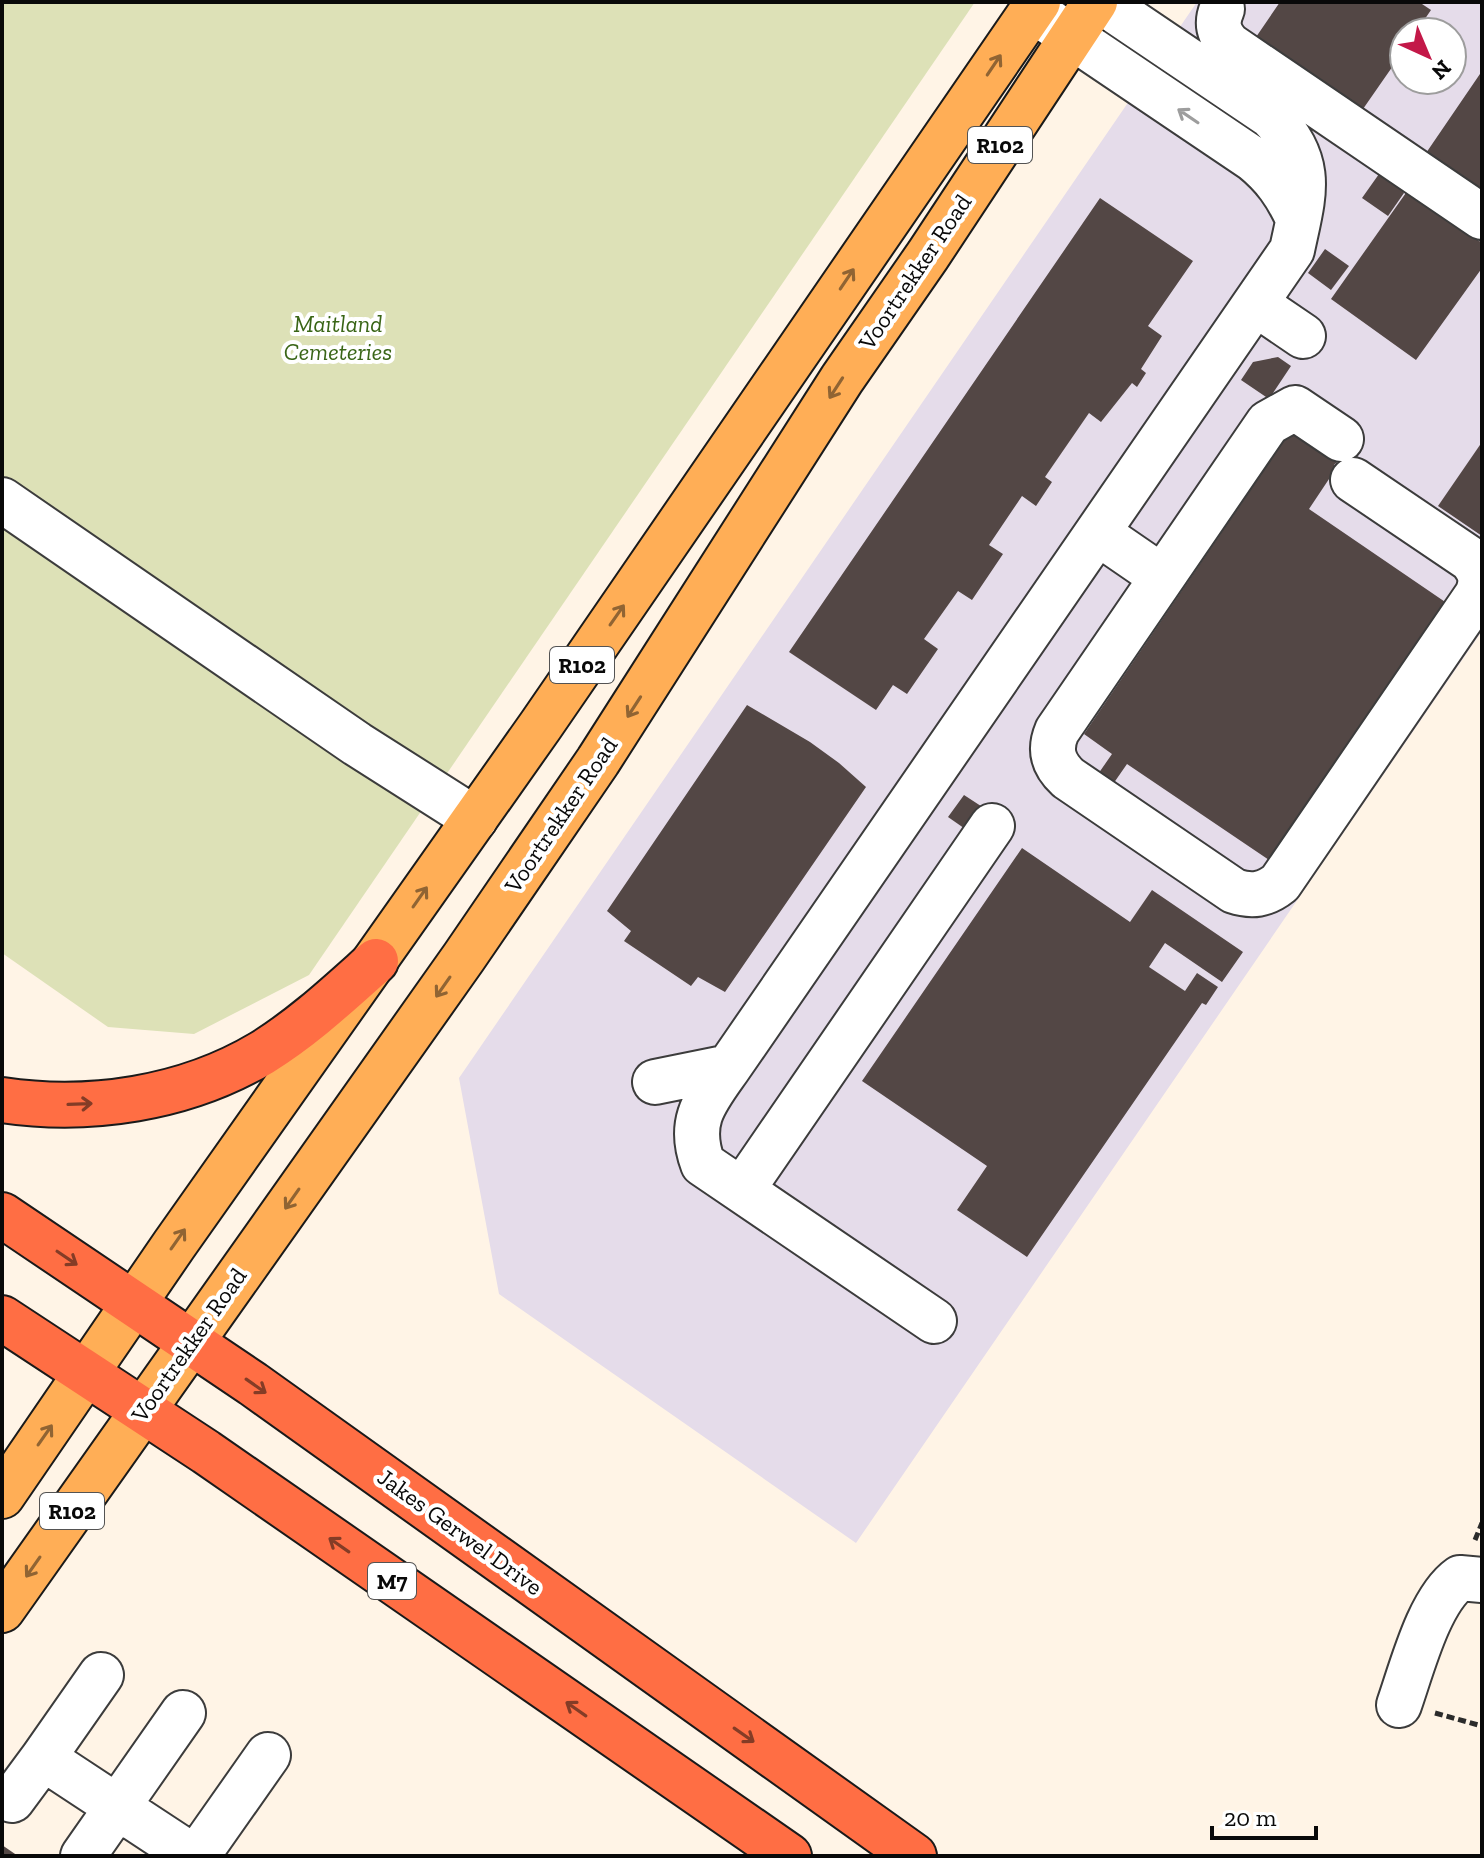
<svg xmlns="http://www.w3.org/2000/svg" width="1484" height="1858" viewBox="0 0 1484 1858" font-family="'Zilla Slab',serif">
	<rect width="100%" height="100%" fill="#fff4e6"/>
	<!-- industrial -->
	<path fill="#e5dcea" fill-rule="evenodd" d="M 1197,2 L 1482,2 L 1482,631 L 856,1543 L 499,1294 L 459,1078 ZM 1404,32 L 1452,32 L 1452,80 L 1404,80 Z"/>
	<!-- cemetery -->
	<path fill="#dde1b7" d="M 2,2 L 975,2 L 309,975 L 194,1034 L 108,1027 L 2,953 Z"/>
	<!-- building -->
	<path fill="#534745" d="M 1280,2 L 1419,2 L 1431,10 L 1416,32 L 1404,32 L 1404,50 L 1363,109 L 1352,101 L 1350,106 L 1254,40 Z
		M 1482,71 L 1482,196 L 1424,156 Z
		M 1387,169 L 1408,184 L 1403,191 L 1404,193 L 1388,216 L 1362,198 L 1379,174 L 1381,176 Z
		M 1408,190 L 1482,243 L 1482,268 L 1416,360 L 1331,299 Z
		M 1100,198 L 1193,261 L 1148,326 L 1162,336 L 1141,369 L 1146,373 L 1137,387 L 1132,383 L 1101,422 L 1089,413 L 1045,477 L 1052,482 L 1036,506 L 1022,496 L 989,545 L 1003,554 L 972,600 L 958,591 L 924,639 L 938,649 L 907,694 L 893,685 L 876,710 L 789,652 Z
		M 1325,249 L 1349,266 L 1331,290 L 1308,273 Z
		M 1278,357 L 1291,366 L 1269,399 L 1241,380 L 1253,362 Z
		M 1292,430 L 1338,461 L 1334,465 L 1337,467 L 1309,509 L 1454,608 L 1278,866 L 1127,764 L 1111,787 L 1096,777 L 1112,754 L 1084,734 L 1262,473 L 1259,471 L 1287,431 Z
		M 1482,442 L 1482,536 L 1438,506 Z
		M 747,705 L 810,742 L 839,763 L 866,787 L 725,992 L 698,977 L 691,986 L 624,941 L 631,931 L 607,911 Z
		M 964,795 L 987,810 L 971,833 L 948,817 Z
		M 1022,848 L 1130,922 L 1152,890 L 1243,952 L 1222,982 L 1165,943 L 1149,967 L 1185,991 L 1197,973 L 1218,987 L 1206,1005 L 1202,1003 L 1027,1257 L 957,1210 L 987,1166 L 862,1081 Z
		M 2,1845 L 18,1856 L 2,1856 Z"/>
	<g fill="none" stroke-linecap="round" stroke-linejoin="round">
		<!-- minor casing -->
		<g stroke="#3c3c3c" stroke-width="48">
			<path id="minor" d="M 1222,9 C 1216,23 1218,33 1229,45 L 1482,217
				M 1032,10 L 1253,159 C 1274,176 1287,194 1298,219
				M 1256,304 L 1303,336
				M 1341,439 L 1295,408 L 1268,423 L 1057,731 C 1049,750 1053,764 1068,778 L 1234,891 C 1252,897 1265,895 1280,883 L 1477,595 C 1483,581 1481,571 1470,559 L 1353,480
				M 2,500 L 357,744 L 475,819
				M 1098,533 L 1162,577
				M 729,1067 C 705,1101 687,1121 703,1164 L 934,1321
				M 655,1082 L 729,1067 L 1292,250 C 1304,193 1316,163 1271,116 L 1102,2
				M 742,1190 L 992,826
				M 101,1675 L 43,1758 L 192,1856
				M 1399,1705 C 1412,1668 1429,1600 1460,1578 L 1482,1580
				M 12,1800 L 43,1758
				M 83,1856 L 183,1713
				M 197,1856 L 268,1755"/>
		</g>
		<!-- major casing -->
		<g stroke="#1a1a1a" stroke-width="48">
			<path id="major" d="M 2,1496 L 174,1245 L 541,725 L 1038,2
				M 2,1610 L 464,957 L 598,761 L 842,379 L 928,255 L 1095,2"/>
		</g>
		<!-- highway casing -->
		<g stroke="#1a1a1a" stroke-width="48">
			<path id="highway" d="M 2,1100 C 89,1113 185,1099 262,1053 C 304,1027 339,994 376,961
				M 2,1215 L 253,1384 L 914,1856
				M 2,1318 L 206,1452 L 789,1856"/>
		</g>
		<!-- path -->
		<path stroke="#2b2b2b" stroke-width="5" stroke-dasharray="8 4" stroke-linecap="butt" d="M 1475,1540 L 1482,1523
			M 1435,1713 L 1482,1726"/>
		<!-- minor -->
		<use href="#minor" stroke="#fff" stroke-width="44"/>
		<!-- major -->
		<use href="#major" stroke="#ffae56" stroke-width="44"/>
		<!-- highway -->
		<use href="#highway" stroke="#ff6e44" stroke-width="44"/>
	</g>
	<!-- one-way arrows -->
	<defs><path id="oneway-shaft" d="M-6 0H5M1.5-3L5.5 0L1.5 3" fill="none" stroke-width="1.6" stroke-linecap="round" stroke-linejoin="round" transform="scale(2)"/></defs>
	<g stroke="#906433">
		<use href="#oneway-shaft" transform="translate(994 65) rotate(-56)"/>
		<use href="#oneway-shaft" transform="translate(847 279) rotate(-56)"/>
		<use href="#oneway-shaft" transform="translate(836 388) rotate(123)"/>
		<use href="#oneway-shaft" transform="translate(617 615) rotate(-55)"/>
		<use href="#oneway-shaft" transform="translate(634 707) rotate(123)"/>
		<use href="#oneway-shaft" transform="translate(420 897) rotate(-55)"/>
		<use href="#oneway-shaft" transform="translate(443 987) rotate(125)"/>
		<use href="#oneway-shaft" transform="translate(292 1199) rotate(125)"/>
		<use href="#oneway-shaft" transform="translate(178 1239) rotate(-55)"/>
		<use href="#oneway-shaft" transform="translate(45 1435) rotate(-55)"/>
		<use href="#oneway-shaft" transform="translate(33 1567) rotate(125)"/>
	</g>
	<use stroke="#9d9d9d" href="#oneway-shaft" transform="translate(1188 116) rotate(-146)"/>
	<g stroke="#843c26">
		<use href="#oneway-shaft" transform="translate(80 1104) rotate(-2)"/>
		<use href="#oneway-shaft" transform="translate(67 1258) rotate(34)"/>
		<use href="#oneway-shaft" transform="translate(256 1386) rotate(35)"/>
		<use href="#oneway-shaft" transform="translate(339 1545) rotate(-145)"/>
		<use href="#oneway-shaft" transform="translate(576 1709) rotate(-145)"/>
		<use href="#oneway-shaft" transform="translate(744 1735) rotate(35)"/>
	</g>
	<g text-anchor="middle" stroke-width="8" stroke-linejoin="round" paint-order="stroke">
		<!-- shield labels -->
		<g fill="#fff" stroke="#535353" stroke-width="2">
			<rect x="968" y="127" width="64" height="36" rx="6"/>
			<rect x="550" y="647" width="64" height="36" rx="6"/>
			<rect x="40" y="1493" width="64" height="36" rx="6"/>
			<rect x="368" y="1563" width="48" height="36" rx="6"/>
		</g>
		<g font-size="22" font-weight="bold" fill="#090909">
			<text x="1000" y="153">R102</text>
			<text x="582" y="673">R102</text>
			<text x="72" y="1519">R102</text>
			<text x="392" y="1589">M7</text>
		</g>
		<!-- street labels -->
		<g font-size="24" fill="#090909" stroke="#fff">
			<text transform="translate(915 272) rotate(-56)" y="8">Voortrekker Road</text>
			<text transform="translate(561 815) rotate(-56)" y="8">Voortrekker Road</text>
			<text transform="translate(189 1345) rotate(-55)" y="8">Voortrekker Road</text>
			<text transform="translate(460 1532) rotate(36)" y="8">Jakes Gerwel Drive</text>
		</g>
		<!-- park labels -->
		<g font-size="24" font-style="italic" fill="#396516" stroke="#fff">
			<text x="338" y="332">Maitland<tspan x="338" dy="28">Cemeteries</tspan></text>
		</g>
	</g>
	<!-- border -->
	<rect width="1484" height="1858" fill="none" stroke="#090909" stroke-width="8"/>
	<!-- north arrow -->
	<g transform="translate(1428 56) rotate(136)"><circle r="38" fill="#ffffff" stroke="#9d9d9d" stroke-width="2"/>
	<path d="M0-6L14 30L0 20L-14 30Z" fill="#c31848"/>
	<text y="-12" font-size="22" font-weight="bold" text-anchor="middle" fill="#090909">N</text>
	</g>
	<!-- scale -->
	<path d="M1212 1826v12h104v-12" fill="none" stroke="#090909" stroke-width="4"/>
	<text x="1224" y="1826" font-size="24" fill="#090909" stroke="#ffffff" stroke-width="6" paint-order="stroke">20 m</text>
</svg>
